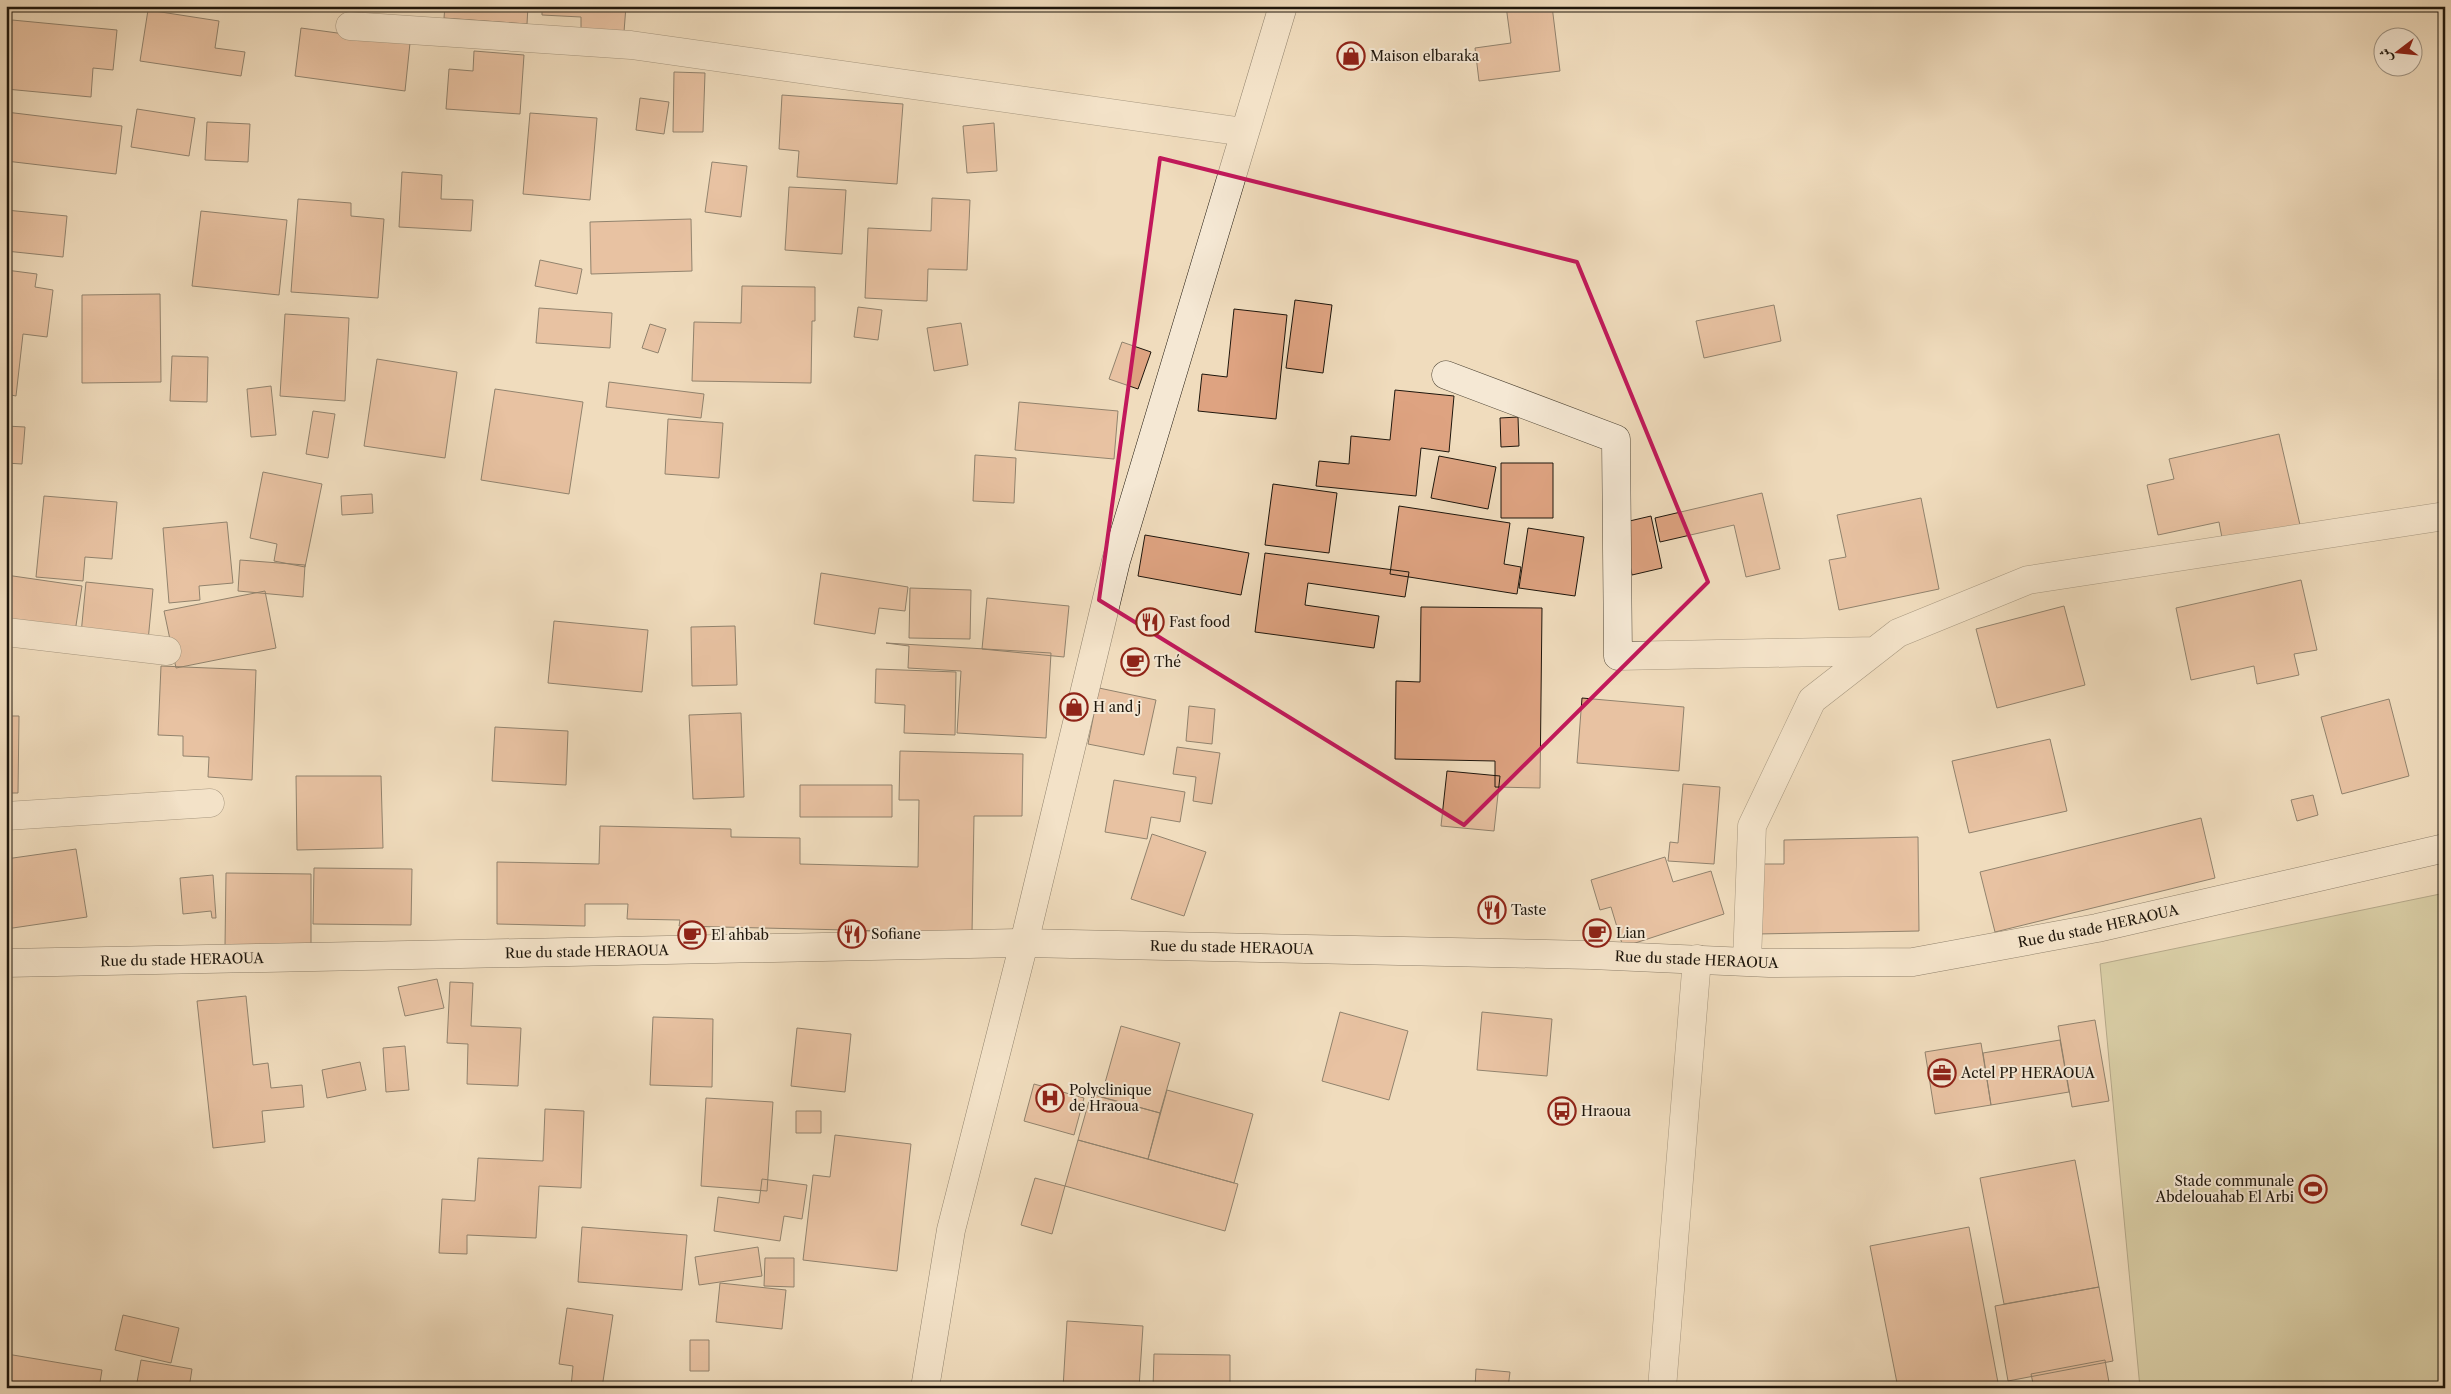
<svg xmlns="http://www.w3.org/2000/svg" width="2451" height="1394" viewBox="0 0 2451 1394" font-family="'Libre Caslon Text',Amiri,serif">
	<rect width="100%" height="100%" fill="#f0dcbd"/>
	<filter id="stains"><feTurbulence type="fractalNoise" baseFrequency=".004" numOctaves="4"/><feColorMatrix values="0 0 0 0 .2 0 0 0 0 .09 0 0 0 0 .02 0 0 0 .5 -.17"/></filter>
	<radialGradient id="worn" r=".72"><stop offset=".6" stop-color="#630" stop-opacity="0"/><stop offset="1" stop-color="#630" stop-opacity=".3"/></radialGradient>
	<!-- green -->
	<path fill="#bebf8d" stroke="#6e6a4c" d="M 2445,893 L 2445,1388 L 2140,1388 L 2100,964 Z"/>
	<!-- building -->
	<path fill="#dea381" stroke="#1e160c" d="M 445,6 L 528,6 L 527,24 L 444,18 Z
		M 542,6 L 626,6 L 624,32 L 581,29 L 581,17 L 542,15 Z
		M 928,6 L 985,6 L 985,11 Z
		M 1506,6 L 1552,6 L 1560,71 L 1479,81 L 1475,48 L 1511,43 Z
		M 148,10 L 219,21 L 215,48 L 245,52 L 241,76 L 140,61 Z
		M 12,20 L 117,30 L 113,70 L 93,68 L 91,97 L 6,89 Z
		M 301,28 L 410,43 L 405,91 L 295,76 Z
		M 474,51 L 524,55 L 520,114 L 446,109 L 449,69 L 473,71 Z
		M 674,72 L 705,73 L 703,132 L 673,132 Z
		M 782,95 L 903,104 L 897,184 L 797,177 L 799,151 L 779,149 Z
		M 640,98 L 669,102 L 664,134 L 636,130 Z
		M 137,109 L 195,118 L 189,156 L 131,147 Z
		M 6,112 L 122,126 L 116,174 L 6,161 Z
		M 530,113 L 597,118 L 590,200 L 523,194 Z
		M 207,122 L 250,124 L 248,162 L 205,160 Z
		M 994,123 L 997,171 L 967,173 L 963,126 Z
		M 712,162 L 747,166 L 741,217 L 705,212 Z
		M 402,172 L 442,175 L 441,199 L 473,200 L 471,231 L 399,227 Z
		M 789,187 L 846,190 L 842,254 L 785,250 Z
		M 932,198 L 970,200 L 967,270 L 928,269 L 927,301 L 865,298 L 868,228 L 931,231 Z
		M 298,199 L 351,203 L 351,216 L 384,219 L 378,298 L 291,292 Z
		M 6,210 L 67,216 L 63,257 L 6,251 Z
		M 201,211 L 287,220 L 279,295 L 192,286 Z
		M 691,219 L 692,271 L 591,274 L 590,222 Z
		M 540,260 L 582,269 L 577,294 L 535,286 Z
		M 6,270 L 37,274 L 35,287 L 53,290 L 47,337 L 23,334 L 16,396 L 6,394 Z
		M 742,286 L 815,287 L 815,321 L 812,321 L 811,383 L 692,381 L 694,322 L 741,323 Z
		M 160,294 L 161,382 L 82,383 L 82,295 Z
		M 1295,300 L 1332,305 L 1323,373 L 1286,368 Z
		M 1774,305 L 1781,341 L 1704,358 L 1696,321 Z
		M 858,307 L 882,310 L 878,340 L 854,337 Z
		M 539,308 L 612,313 L 610,348 L 536,343 Z
		M 1234,309 L 1287,315 L 1276,419 L 1198,411 L 1202,374 L 1227,377 Z
		M 285,314 L 349,318 L 345,401 L 280,396 Z
		M 961,323 L 968,365 L 934,371 L 927,328 Z
		M 650,324 L 666,329 L 658,353 L 642,348 Z
		M 1122,342 L 1151,352 L 1138,389 L 1109,379 Z
		M 172,356 L 208,357 L 207,402 L 170,401 Z
		M 377,359 L 457,372 L 445,458 L 364,446 Z
		M 609,382 L 704,394 L 701,418 L 606,407 Z
		M 271,386 L 276,435 L 251,437 L 247,389 Z
		M 495,389 L 583,402 L 569,494 L 481,480 Z
		M 1395,390 L 1454,396 L 1449,452 L 1421,448 L 1416,496 L 1316,486 L 1319,461 L 1349,464 L 1351,436 L 1390,440 Z
		M 1019,402 L 1118,411 L 1114,459 L 1015,450 Z
		M 313,411 L 335,414 L 328,458 L 306,454 Z
		M 1518,417 L 1519,446 L 1501,447 L 1500,418 Z
		M 668,419 L 723,423 L 719,478 L 665,474 Z
		M 6,426 L 25,427 L 22,464 L 6,463 Z
		M 2279,434 L 2300,525 L 2223,543 L 2219,522 L 2158,535 L 2147,485 L 2174,479 L 2169,459 Z
		M 975,455 L 1016,458 L 1014,503 L 973,501 Z
		M 1439,456 L 1496,467 L 1488,509 L 1431,498 Z
		M 1501,463 L 1553,463 L 1553,518 L 1501,518 Z
		M 263,472 L 322,484 L 305,567 L 274,561 L 277,544 L 250,538 Z
		M 1273,484 L 1337,493 L 1329,553 L 1265,545 Z
		M 1762,493 L 1780,569 L 1746,577 L 1734,525 L 1660,542 L 1655,518 Z
		M 372,494 L 373,513 L 342,515 L 341,496 Z
		M 44,496 L 117,502 L 112,559 L 85,557 L 83,581 L 36,577 Z
		M 1921,498 L 1939,589 L 1839,610 L 1829,560 L 1846,557 L 1837,515 Z
		M 1399,506 L 1510,523 L 1504,564 L 1521,567 L 1517,594 L 1390,574 Z
		M 1651,516 L 1662,568 L 1632,575 L 1621,523 Z
		M 227,522 L 233,583 L 199,586 L 200,600 L 169,603 L 163,528 Z
		M 1528,528 L 1584,537 L 1575,596 L 1519,588 Z
		M 1145,535 L 1249,553 L 1241,595 L 1138,576 Z
		M 1265,553 L 1409,572 L 1405,597 L 1308,583 L 1305,605 L 1379,616 L 1374,648 L 1255,632 Z
		M 240,560 L 305,565 L 303,597 L 238,591 Z
		M 821,573 L 908,587 L 905,611 L 879,608 L 875,634 L 814,624 Z
		M 6,575 L 82,586 L 75,632 L 6,623 Z
		M 2301,580 L 2317,650 L 2294,654 L 2299,675 L 2257,684 L 2254,666 L 2191,680 L 2176,608 Z
		M 86,582 L 153,589 L 148,641 L 81,634 Z
		M 910,588 L 971,590 L 970,639 L 909,638 Z
		M 265,591 L 276,648 L 176,668 L 164,611 Z
		M 987,598 L 1069,606 L 1064,657 L 982,649 Z
		M 2064,606 L 2085,685 L 1997,708 L 1976,629 Z
		M 1421,607 L 1542,608 L 1540,788 L 1495,787 L 1495,761 L 1395,759 L 1396,681 L 1420,682 Z
		M 554,621 L 648,630 L 642,692 L 548,683 Z
		M 735,626 L 737,685 L 692,686 L 691,627 Z
		M 886,643 L 1051,653 L 1046,738 L 957,733 L 961,671 L 908,668 L 909,646 Z
		M 161,666 L 256,670 L 252,780 L 208,777 L 209,757 L 183,756 L 183,736 L 158,735 Z
		M 876,669 L 956,672 L 955,735 L 904,733 L 905,705 L 875,703 Z
		M 1099,688 L 1156,700 L 1144,755 L 1088,744 Z
		M 1582,698 L 1684,707 L 1679,771 L 1577,763 Z
		M 2389,699 L 2409,776 L 2342,794 L 2321,717 Z
		M 1189,706 L 1215,709 L 1212,744 L 1186,741 Z
		M 741,713 L 744,797 L 693,799 L 689,715 Z
		M 6,716 L 19,716 L 18,793 L 6,793 Z
		M 495,727 L 568,731 L 566,785 L 492,781 Z
		M 2050,739 L 2067,811 L 1969,833 L 1952,761 Z
		M 1177,747 L 1220,753 L 1212,804 L 1193,801 L 1196,777 L 1173,774 Z
		M 900,751 L 1023,754 L 1022,816 L 974,816 L 972,933 L 679,926 L 680,920 L 627,919 L 628,904 L 585,904 L 585,926 L 497,924 L 497,862 L 599,864 L 600,826 L 731,829 L 731,837 L 800,838 L 800,864 L 918,867 L 919,800 L 899,800 Z
		M 1447,771 L 1500,776 L 1494,831 L 1441,826 Z
		M 296,776 L 381,776 L 383,848 L 297,850 Z
		M 1114,780 L 1185,792 L 1180,822 L 1151,817 L 1147,839 L 1105,832 Z
		M 1683,784 L 1720,787 L 1714,864 L 1668,861 L 1670,842 L 1678,843 Z
		M 800,785 L 892,785 L 892,817 L 800,817 Z
		M 2313,795 L 2318,815 L 2297,821 L 2291,800 Z
		M 2201,818 L 2215,878 L 1995,932 L 1980,872 Z
		M 1152,834 L 1206,852 L 1184,916 L 1131,899 Z
		M 1918,837 L 1919,931 L 1757,934 L 1756,864 L 1784,864 L 1784,840 Z
		M 76,849 L 87,917 L 6,929 L 6,859 Z
		M 1665,857 L 1673,882 L 1711,871 L 1724,914 L 1623,947 L 1611,907 L 1600,910 L 1591,880 Z
		M 314,868 L 412,869 L 411,925 L 313,924 Z
		M 226,873 L 311,874 L 311,948 L 225,946 Z
		M 213,875 L 216,918 L 212,918 L 211,911 L 183,914 L 180,878 Z
		M 437,979 L 444,1008 L 405,1016 L 398,987 Z
		M 450,982 L 473,983 L 471,1026 L 521,1028 L 518,1086 L 467,1084 L 468,1044 L 447,1043 Z
		M 246,996 L 253,1065 L 268,1063 L 271,1088 L 302,1085 L 304,1107 L 262,1111 L 265,1142 L 213,1148 L 197,1001 Z
		M 1340,1012 L 1408,1031 L 1389,1100 L 1322,1081 Z
		M 1482,1012 L 1552,1019 L 1547,1076 L 1477,1070 Z
		M 653,1017 L 713,1019 L 712,1087 L 650,1085 Z
		M 2095,1020 L 2109,1101 L 2072,1107 L 2058,1026 Z
		M 1121,1026 L 1180,1043 L 1160,1113 L 1101,1097 Z
		M 797,1028 L 851,1034 L 845,1092 L 791,1086 Z
		M 2060,1040 L 2069,1092 L 1991,1105 L 1983,1053 Z
		M 1981,1043 L 1991,1105 L 1935,1114 L 1925,1052 Z
		M 405,1046 L 409,1090 L 386,1092 L 383,1048 Z
		M 360,1062 L 366,1090 L 327,1098 L 322,1070 Z
		M 1034,1084 L 1084,1098 L 1074,1135 L 1024,1121 Z
		M 1167,1090 L 1253,1114 L 1234,1183 L 1148,1159 Z
		M 1091,1094 L 1160,1113 L 1148,1159 L 1078,1140 Z
		M 706,1098 L 773,1102 L 767,1191 L 701,1186 Z
		M 545,1109 L 584,1111 L 581,1188 L 539,1186 L 536,1238 L 467,1235 L 467,1254 L 439,1253 L 442,1199 L 475,1201 L 478,1158 L 543,1161 Z
		M 796,1111 L 821,1111 L 821,1133 L 796,1133 Z
		M 835,1135 L 911,1144 L 897,1271 L 803,1260 L 813,1175 L 830,1177 Z
		M 1078,1140 L 1238,1184 L 1225,1231 L 1065,1186 Z
		M 2075,1160 L 2099,1287 L 2004,1304 L 1980,1178 Z
		M 1035,1178 L 1065,1186 L 1052,1234 L 1021,1225 Z
		M 762,1179 L 807,1185 L 802,1219 L 784,1216 L 780,1241 L 714,1231 L 718,1197 L 759,1203 Z
		M 582,1227 L 687,1235 L 682,1290 L 578,1282 Z
		M 1969,1227 L 1999,1388 L 1898,1388 L 1870,1246 Z
		M 758,1247 L 762,1276 L 699,1285 L 695,1257 Z
		M 765,1258 L 794,1258 L 794,1287 L 764,1286 Z
		M 720,1283 L 786,1290 L 782,1329 L 716,1322 Z
		M 2099,1287 L 2113,1361 L 2008,1381 L 1995,1306 Z
		M 567,1308 L 613,1315 L 602,1388 L 571,1387 L 573,1366 L 559,1364 Z
		M 123,1315 L 179,1328 L 171,1363 L 115,1350 Z
		M 1067,1321 L 1143,1326 L 1139,1388 L 1063,1388 Z
		M 690,1340 L 709,1340 L 709,1371 L 690,1371 Z
		M 7,1354 L 102,1370 L 99,1388 L 6,1388 Z
		M 1154,1354 L 1230,1355 L 1230,1388 L 1153,1388 Z
		M 141,1360 L 192,1369 L 189,1388 L 136,1388 Z
		M 2105,1360 L 2110,1388 L 2034,1388 L 2031,1374 Z
		M 1476,1369 L 1510,1372 L 1508,1388 L 1475,1388 Z"/>
	<g fill="none" stroke-linecap="round" stroke-linejoin="round">
		<!-- street casing -->
		<g stroke="#524838" stroke-width="29">
			<path id="street" d="M 350,26 L 631,45 L 1244,132
				M 1446,375 L 1616,439 L 1618,656 L 1875,651
				M 6,632 L 167,651
				M 6,816 L 210,803
				M 1747,961 L 1752,826 L 1812,700 L 1898,633 L 2028,580 L 2445,516
				M 1662,1388 L 1697,959"/>
		</g>
		<!-- secondary casing -->
		<g stroke="#1e160c" stroke-width="29">
			<g id="secondary">
				<path id="s1" d="M 6,963 L 1024,943 L 1591,955 L 1769,963 L 1913,962 L 2097,928 L 2445,848"/>
				<path d="M 925,1388 L 951,1230 L 1024,943 L 1116,561 L 1283,6"/>
			</g>
		</g>
		<!-- street -->
		<use href="#street" stroke="#f5e8d4" stroke-width="28"/>
		<!-- secondary -->
		<use href="#secondary" stroke="#f5e8d4" stroke-width="28"/>
	</g>
	<!-- marked area -->
	<path d="M0 0H2451V1394H0ZM 1160,158 L 1577,262 L 1708,582 L 1464,825 L 1099,600 Z" fill="#f0dcbd" fill-opacity=".55" fill-rule="evenodd"/>
	<path fill="none" stroke="#c2185b" stroke-width="4" stroke-linejoin="round" d="M 1160,158 L 1577,262 L 1708,582 L 1464,825 L 1099,600 Z"/>
	<!-- icons -->
	<defs>
		<g id="shop-ring" transform="scale(1.4375)"><circle r="9.5" fill="#f5e8d4" stroke="#8f2418" stroke-width="1.5"/><path d="M-5-2.5h2.3a2.7 3.5 0 0 1 5.4 0H5L5.5 6h-11ZM-1.5-2.5h3a1.5 2.3 0 0 0-3 0Z" fill="#8f2418"/></g>
		<g id="restaurant-ring" transform="scale(1.4375)"><circle r="9.5" fill="#f5e8d4" stroke="#8f2418" stroke-width="1.5"/><path d="M-5-6h1v4h1v-4h1v4h1v-4h1v5L-1.5 .5V6h-2V.5L-5-1ZM5-6V6H3V1.5H1.5Q1.5-4 5-6Z" fill="#8f2418"/></g>
		<g id="cafe-ring" transform="scale(1.4375)"><circle r="9.5" fill="#f5e8d4" stroke="#8f2418" stroke-width="1.5"/><path d="M-5.5-4.5H6V0H3Q3 3.5 0 3.5H-2.5Q-5.5 3.5-5.5 0ZM3-3.2v2h1.7v-2ZM-6 4.5H4V6H-6Z" fill="#8f2418"/></g>
		<g id="office-ring" transform="scale(1.4375)"><circle r="9.5" fill="#f5e8d4" stroke="#8f2418" stroke-width="1.5"/><path d="M-6-3h4V-5.5h4V-3h4V5H-6ZM-1-4.5V-3h2v-1.5ZM-6 0V1H6V0Z" fill="#8f2418"/></g>
		<g id="hospital-ring" transform="scale(1.4375)"><circle r="9.5" fill="#f5e8d4" stroke="#8f2418" stroke-width="1.5"/><path d="M-5-5h3v3.5h4V-5h3V5h-3V1.5h-4V5h-3Z" fill="#8f2418"/></g>
		<g id="bus-ring" transform="scale(1.4375)"><circle r="9.5" fill="#f5e8d4" stroke="#8f2418" stroke-width="1.5"/><path d="M-5-6H5V4H4V6H2V4H-2V6H-4V4H-5ZM-3.5-4V0h7V-4ZM-3.5 1.2v1.5H-2V1.2ZM2 1.2v1.5H3.5V1.2Z" fill="#8f2418"/></g>
		<g id="stadium-ring" transform="scale(1.4375)"><circle r="9.5" fill="#f5e8d4" stroke="#8f2418" stroke-width="1.5"/><path d="M0-5a6.5 5 0 1 0 0 10a6.5 5 0 1 0 0-10ZM-3.5-1.8h7v3.6h-7Z" fill="#8f2418"/></g>
	</defs>
	<g fill-rule="evenodd">
		<use href="#shop-ring" x="1351" y="56"/>
		<use href="#restaurant-ring" x="1150" y="622"/>
		<use href="#cafe-ring" x="1135" y="662"/>
		<use href="#shop-ring" x="1074" y="707"/>
		<use href="#restaurant-ring" x="1492" y="910"/>
		<use href="#cafe-ring" x="1597" y="933"/>
		<use href="#restaurant-ring" x="852" y="934"/>
		<use href="#cafe-ring" x="692" y="935"/>
		<use href="#office-ring" x="1942" y="1073"/>
		<use href="#hospital-ring" x="1050" y="1098"/>
		<use href="#bus-ring" x="1562" y="1111"/>
		<use href="#stadium-ring" x="2313" y="1189"/>
	</g>
	<g text-anchor="middle" stroke-width="4" stroke-linejoin="round" paint-order="stroke">
		<!-- poi labels -->
		<g font-size="14" fill="#1e160c" stroke="#f5e8d4" text-anchor="start">
			<text x="1370" y="61">Maison elbaraka</text>
			<text x="1169" y="627">Fast food</text>
			<text x="1154" y="667">Thé</text>
			<text x="1093" y="712">H and j</text>
			<text x="1511" y="915">Taste</text>
			<text x="1616" y="938">Lian</text>
			<text x="871" y="939">Sofiane</text>
			<text x="711" y="940">El ahbab</text>
			<text x="1961" y="1078">Actel PP HERAOUA</text>
			<text x="1069" y="1095">Polyclinique<tspan x="1069" dy="16">de Hraoua</tspan></text>
			<text x="1581" y="1116">Hraoua</text>
			<text x="2294" y="1186" text-anchor="end">Stade communale<tspan x="2294" dy="16">Abdelouahab El Arbi</tspan></text>
		</g>
		<!-- street labels -->
		<g font-size="14" fill="#1e160c" stroke="#f5e8d4">
			<text dy="5" stroke="none"><textPath href="#s1" startOffset="2096">Rue du stade HERAOUA</textPath></text>
			<text dy="5" stroke="none"><textPath href="#s1" startOffset="1226">Rue du stade HERAOUA</textPath></text>
			<text dy="5" stroke="none"><textPath href="#s1" startOffset="581">Rue du stade HERAOUA</textPath></text>
			<text dy="5" stroke="none"><textPath href="#s1" startOffset="176">Rue du stade HERAOUA</textPath></text>
			<text dy="5" stroke="none"><textPath href="#s1" startOffset="1691">Rue du stade HERAOUA</textPath></text>
		</g>
	</g>
	<!-- margin -->
	<rect width="2451" height="1394" fill="none" stroke="#f0dcbd" stroke-width="25"/>
	<rect x="8" y="8" width="2436" height="1379" fill="none" stroke="#1e160c" stroke-width="2.5"/>
	<rect x="12" y="12" width="2426" height="1369" fill="none" stroke="#1e160c"/>
	<!-- north arrow -->
	<g transform="translate(2398 52) rotate(254)"><circle r="24" fill="#f5e8d4" stroke="#9f9484"/>
	<path d="M0-4L9 19L0 12L-9 19Z" fill="#8f2418"/>
	<text y="-8" font-size="14" font-weight="bold" text-anchor="middle" fill="#1e160c">ش</text>
	</g>
	<rect width="100%" height="100%" filter="url(#stains)"/>
	<rect width="100%" height="100%" fill="url(#worn)"/>
</svg>
